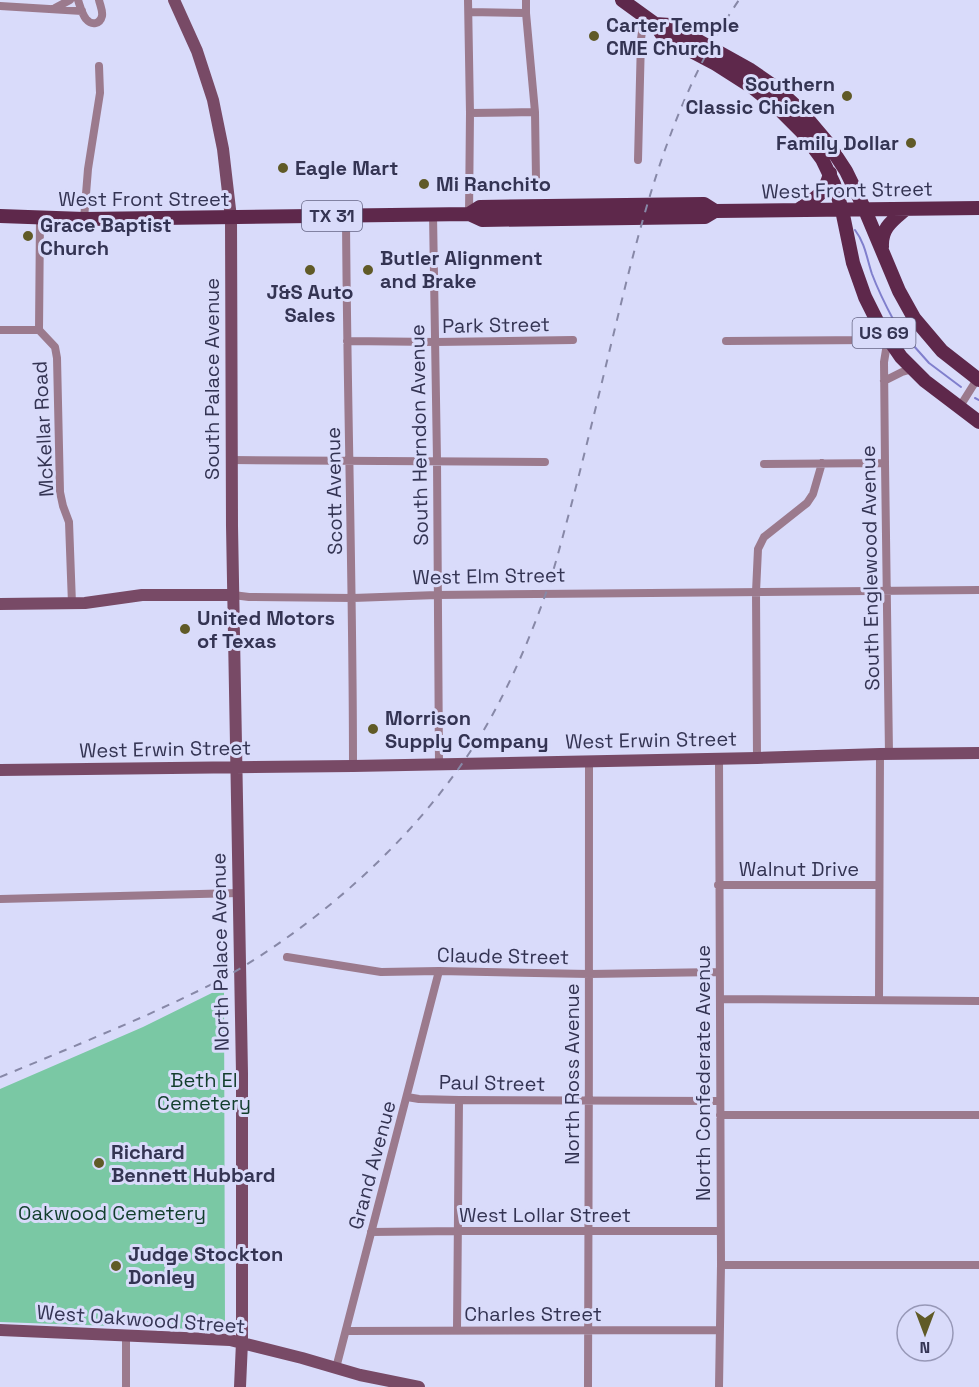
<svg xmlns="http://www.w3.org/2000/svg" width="979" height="1387" viewBox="0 0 979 1387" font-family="'Space Grotesk',sans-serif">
	<rect width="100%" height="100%" fill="#d9dbfa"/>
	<!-- green -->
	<path fill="#7ac8a4" d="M 224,987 L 225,1330 L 0,1322 L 0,1089 L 143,1027 Z"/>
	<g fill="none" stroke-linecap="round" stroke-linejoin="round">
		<!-- stream -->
		<path stroke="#807fcd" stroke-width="2" d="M 855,230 C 865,243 867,259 872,274 C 878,290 886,306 894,321
			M 905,336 L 929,363 L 961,387
			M 975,398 L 979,400"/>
		<!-- street -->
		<path stroke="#9b7a8d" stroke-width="8" d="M 78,0 C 80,6 82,14 86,19 C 92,26 100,24 102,16 C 103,11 100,5 99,0
			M 468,0 L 470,113 L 469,214
			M 0,6 L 82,11
			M 55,8 L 70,0
			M 469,12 L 526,13 L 526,0
			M 526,13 L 535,112 L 536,179
			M 470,113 L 535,112
			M 638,160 L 641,39 L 644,17
			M 433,214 L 437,460 L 439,764
			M 346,216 C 347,399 353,582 353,766
			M 84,219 L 88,169 L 100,93 L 99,66
			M 0,330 L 39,330
			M 39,330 L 55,347 L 57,358 L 60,492 L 63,506 L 69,522 L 72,604
			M 39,330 L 40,219
			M 888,338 L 884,362 L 885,463 L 889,754
			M 347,341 L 435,342 L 573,340
			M 726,341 L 872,340 L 888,338 L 914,318
			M 884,381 L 902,372 L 913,369
			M 959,408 L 979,376
			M 231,460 L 545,462
			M 764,464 L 885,463
			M 233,595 L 249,597 L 353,598 L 437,595 L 979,590
			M 719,758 L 721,1265 L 719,1387
			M 757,758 L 756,592 L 758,549 L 764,537 L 807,503 L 813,494 L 822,463
			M 718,885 L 879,885
			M 0,899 L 239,893
			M 287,957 L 381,972 L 439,971 L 589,974 L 719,972
			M 720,999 L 979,1001
			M 879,1000 L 880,754
			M 407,1097 L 419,1099 L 459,1100 L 720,1101
			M 720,1115 L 979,1115
			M 371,1232 L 459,1231 L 720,1231
			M 721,1265 L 979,1265
			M 457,1330 L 459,1100
			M 346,1331 L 720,1330
			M 336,1368 L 439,971
			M 126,1387 L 126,1335
			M 588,1387 C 589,1178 589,970 589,761"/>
		<!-- secondary -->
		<path stroke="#784a66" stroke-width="12" d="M 174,0 L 197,51 L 213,100 L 223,149 L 231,218 L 232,526 L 242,1073 L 242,1342 L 240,1387
			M 0,604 L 85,603 L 142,595 L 233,595
			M 0,770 L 353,766 L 757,758 L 880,754 L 979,753
			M 0,1330 L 230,1340 L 302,1358 L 360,1375 L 419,1387"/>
		<!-- primary -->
		<path stroke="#5e284b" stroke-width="14" d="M 622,0 L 655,24 L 663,36 L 716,64 L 752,87 L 777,107 L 802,132 L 822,159 L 834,184 L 842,210 L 853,263 L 865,297 L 879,325 L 901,357 L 925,381 L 979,422
			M 655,24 L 670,25 L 749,69 L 775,87 L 800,110 L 827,142 L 846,171 L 865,210 L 899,291 L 914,318 L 942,351 L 979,380
			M 798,210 C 815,198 825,195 830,173
			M 469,214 L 480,207 L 704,204 L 715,211
			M 0,216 L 84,219 L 469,214 L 482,220 L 705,217 L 715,211 L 979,208
			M 882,247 C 881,228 892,221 906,209"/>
		<!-- rail -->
		<path stroke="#8788a7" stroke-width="2" stroke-dasharray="8 8" stroke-linecap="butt" d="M 0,1077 C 49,1057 99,1036 147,1015 C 179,1000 211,986 241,968 C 328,915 411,840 468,755 C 500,708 527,647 546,593 C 556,564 563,535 571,506 C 584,456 596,407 608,357 C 638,234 666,106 739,0"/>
	</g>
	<!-- markers -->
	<g fill="#605a27" stroke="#d9dbfa" stroke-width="2">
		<circle cx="594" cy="36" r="6"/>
		<circle cx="847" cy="96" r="6"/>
		<circle cx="911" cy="143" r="6"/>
		<circle cx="283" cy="168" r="6"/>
		<circle cx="424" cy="184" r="6"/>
		<circle cx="28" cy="236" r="6"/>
		<circle cx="310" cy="270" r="6"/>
		<circle cx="368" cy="270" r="6"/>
		<circle cx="185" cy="629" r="6"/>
		<circle cx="373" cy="729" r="6"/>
		<circle cx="99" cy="1163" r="6"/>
		<circle cx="116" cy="1266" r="6"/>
	</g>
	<g text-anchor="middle" stroke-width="6" stroke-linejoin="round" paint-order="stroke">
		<!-- shield labels -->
		<g fill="#d9dbfa" stroke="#666685" stroke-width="1.5">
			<rect x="302" y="201" width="60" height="30" rx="4.5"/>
			<rect x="852.5" y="318" width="63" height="30" rx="4.5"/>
		</g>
		<g font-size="18" font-weight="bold" fill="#343453">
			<text x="332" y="222">TX 31</text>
			<text x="884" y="339">US 69</text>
		</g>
		<!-- poi labels -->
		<g font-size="20" font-weight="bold" fill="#343453" stroke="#d9dbfa" text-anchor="start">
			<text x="606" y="32">Carter Temple<tspan x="606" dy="23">CME Church</tspan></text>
			<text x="835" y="91" text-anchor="end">Southern<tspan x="835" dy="23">Classic Chicken</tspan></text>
			<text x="899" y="150" text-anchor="end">Family Dollar</text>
			<text x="295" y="175">Eagle Mart</text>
			<text x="436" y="191">Mi Ranchito</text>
			<text x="40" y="232">Grace Baptist<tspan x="40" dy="23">Church</tspan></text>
			<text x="380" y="265">Butler Alignment<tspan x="380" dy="23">and Brake</tspan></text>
			<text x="310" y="299" text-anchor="middle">J&amp;S Auto<tspan x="310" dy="23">Sales</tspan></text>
			<text x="197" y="625">United Motors<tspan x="197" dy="23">of Texas</tspan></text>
			<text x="385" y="725">Morrison<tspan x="385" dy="23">Supply Company</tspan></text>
			<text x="111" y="1159">Richard<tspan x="111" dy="23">Bennett Hubbard</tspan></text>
			<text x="128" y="1261">Judge Stockton<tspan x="128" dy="23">Donley</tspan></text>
		</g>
		<!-- street labels -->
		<g font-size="20" fill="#343453" stroke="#d9dbfa">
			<text transform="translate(847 190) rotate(-1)" y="7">West Front Street</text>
			<text x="144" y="206">West Front Street</text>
			<text transform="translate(496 325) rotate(-1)" y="7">Park Street</text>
			<text transform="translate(212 379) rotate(-90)" y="7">South Palace Avenue</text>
			<text transform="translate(43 429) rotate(-93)" y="7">McKellar Road</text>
			<text transform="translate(419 435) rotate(-91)" y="7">South Herndon Avenue</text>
			<text transform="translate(334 491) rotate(-91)" y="7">Scott Avenue</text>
			<text transform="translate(870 568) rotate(-91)" y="7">South Englewood Avenue</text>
			<text transform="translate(489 576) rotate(-1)" y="7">West Elm Street</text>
			<text transform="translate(651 740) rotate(-1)" y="7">West Erwin Street</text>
			<text transform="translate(165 749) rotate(-1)" y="7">West Erwin Street</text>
			<text x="799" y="876">Walnut Drive</text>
			<text transform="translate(220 952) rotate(-91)" y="7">North Palace Avenue</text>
			<text transform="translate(503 956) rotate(1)" y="7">Claude Street</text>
			<text transform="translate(703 1073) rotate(-90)" y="7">North Confederate Avenue</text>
			<text transform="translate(572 1074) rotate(-90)" y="7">North Ross Avenue</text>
			<text transform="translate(492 1083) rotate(1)" y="7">Paul Street</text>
			<text transform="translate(372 1165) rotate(-75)" y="7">Grand Avenue</text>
			<text x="545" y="1222">West Lollar Street</text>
			<text x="533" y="1321">Charles Street</text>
			<text transform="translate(141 1319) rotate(4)" y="7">West Oakwood Street</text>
		</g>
		<!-- park labels -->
		<g font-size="20" fill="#123e2c" stroke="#d9dbfa">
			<text x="204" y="1087">Beth El<tspan x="204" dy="23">Cemetery</tspan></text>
			<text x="112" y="1220">Oakwood Cemetery</text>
		</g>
	</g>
	<!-- north arrow -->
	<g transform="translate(925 1333) rotate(180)"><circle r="28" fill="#d9dbfa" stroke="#9798b7" stroke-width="1.5"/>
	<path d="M0-4.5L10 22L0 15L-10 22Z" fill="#605a27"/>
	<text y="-9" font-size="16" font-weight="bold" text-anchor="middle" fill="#343453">N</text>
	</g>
</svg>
